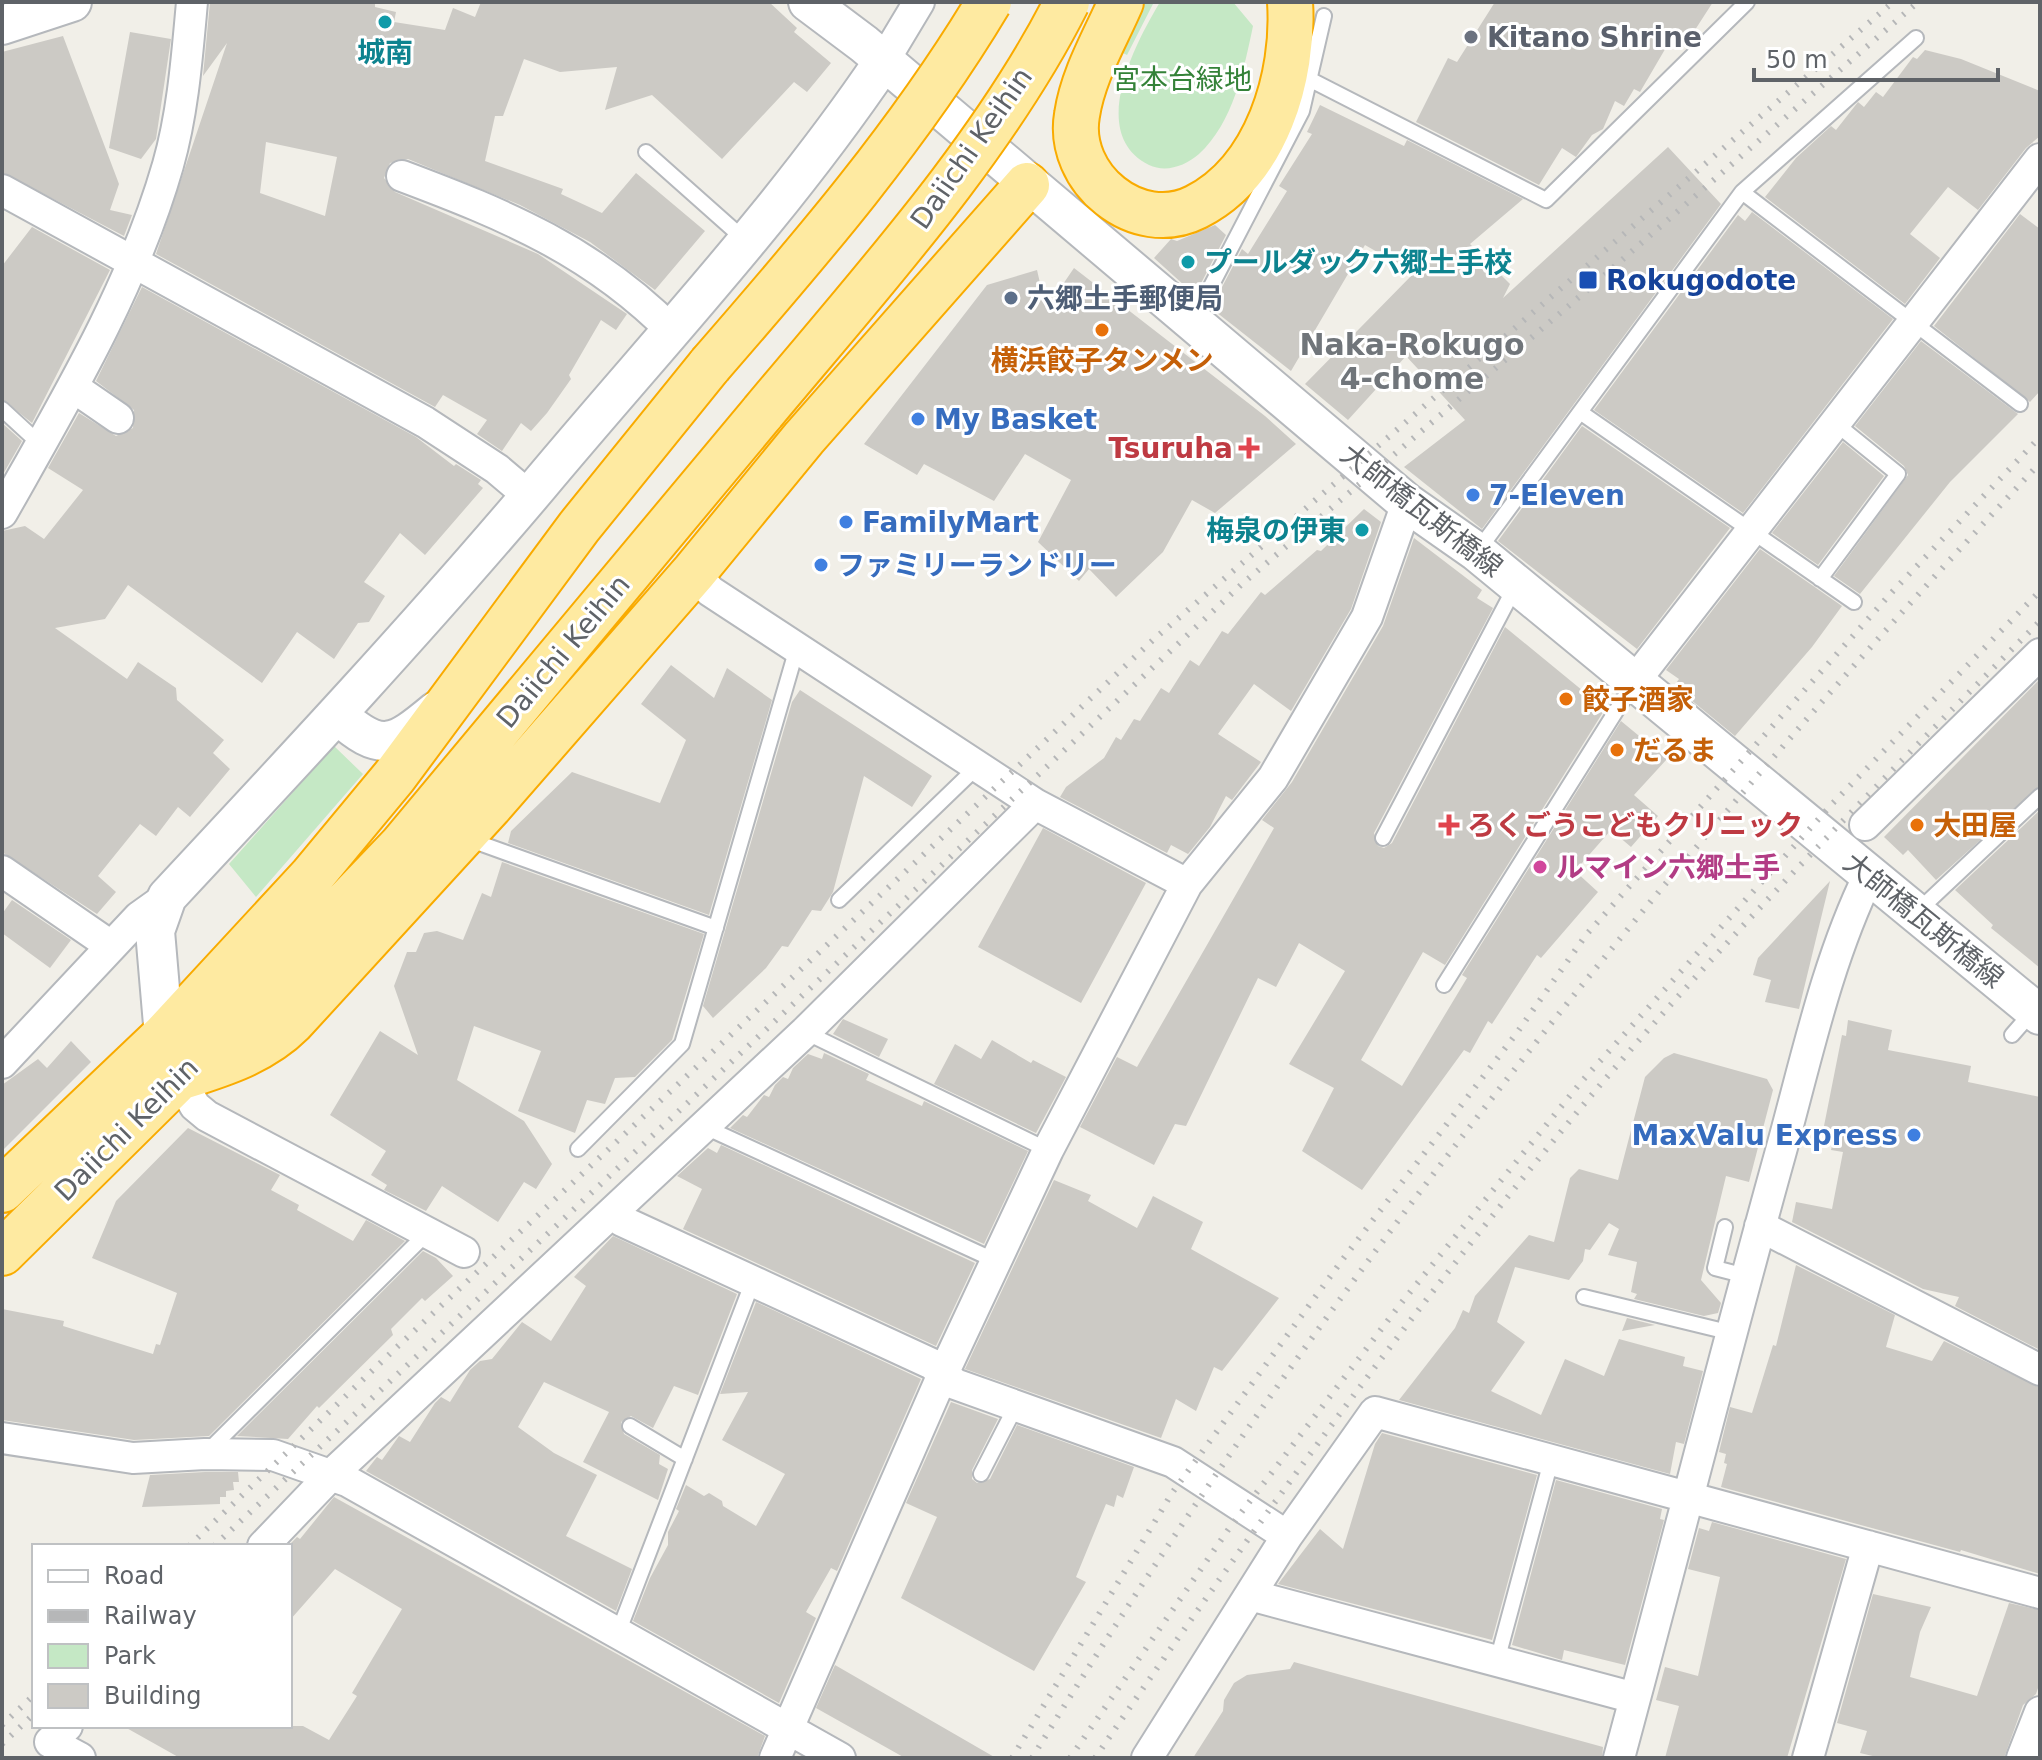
<svg xmlns="http://www.w3.org/2000/svg" width="2042" height="1760" viewBox="0 0 2042 1760" font-family="'DejaVu Sans','Noto Sans JP',sans-serif">
	<rect width="100%" height="100%" fill="#f1efe8"/>
	<!-- green -->
	<path fill="#c5e8c5" d="M 1133,2 L 1154,2 L 1127,55 L 1111,47 Z
		M 1160,2 L 1233,2 L 1253,26 C 1244,69 1233,123 1199,154 C 1185,166 1166,173 1149,165 C 1087,134 1135,44 1160,2 Z
		M 334,746 L 363,774 L 256,897 L 229,864 Z"/>
	<!-- building -->
	<path fill="#cccac5" fill-rule="evenodd" d="M 210,2 L 375,2 L 375,7 L 396,12 L 394,22 L 445,30 L 453,8 L 475,17 L 481,2 L 769,2 L 797,28 L 794,32 L 831,63 L 807,92 L 794,82 L 722,159 L 652,95 L 605,110 L 617,67 L 560,72 L 524,59 L 503,116 L 495,116 L 485,161 L 563,189 L 561,194 L 602,213 L 636,173 L 705,231 L 655,290 L 590,242 L 520,205 L 408,159 L 390,163 L 384,178 L 395,192 L 538,254 L 627,314 L 616,330 L 601,320 L 569,375 L 571,379 L 547,413 L 531,431 L 521,423 L 502,451 L 477,434 L 487,420 L 443,395 L 435,407 L 156,254 L 227,43 L 203,76 ZM 266,142 L 337,157 L 325,216 L 260,193 Z
		M 1495,2 L 1713,2 L 1684,47 L 1671,39 L 1640,92 L 1634,89 L 1624,106 L 1615,101 L 1603,129 L 1592,135 L 1576,157 L 1562,148 L 1539,185 L 1416,122 L 1448,58 L 1457,62 Z
		M 130,32 L 171,39 L 156,139 L 141,159 L 109,148 Z
		M 63,36 L 119,184 L 110,210 L 132,215 L 124,236 L 2,172 L 2,52 Z
		M 1925,50 L 1961,59 L 2040,91 L 2040,136 L 2026,148 L 1978,210 L 1948,187 L 1910,234 L 1940,258 L 1905,304 L 1765,197 L 1796,158 L 1831,126 L 1836,130 L 1858,102 L 1864,107 L 1876,92 L 1883,97 L 1913,57 L 1917,59 Z
		M 1320,105 L 1404,146 L 1407,140 L 1523,199 L 1470,244 L 1510,284 L 1503,298 L 1668,147 L 1721,204 L 1482,529 L 1404,467 L 1465,420 L 1406,356 L 1348,420 L 1305,384 L 1414,273 L 1365,245 L 1291,371 L 1211,308 L 1242,249 L 1248,254 L 1287,191 L 1279,186 L 1312,134 L 1307,132 Z
		M 1752,212 L 1893,319 L 1743,513 L 1594,410 L 1738,215 L 1745,221 Z
		M 2020,214 L 2040,229 L 2040,391 L 2030,402 L 1934,326 Z
		M 1215,225 L 1226,235 L 1195,295 L 1154,258 L 1171,239 L 1177,241 Z
		M 32,227 L 110,270 L 32,423 L 2,399 L 2,266 Z
		M 1074,268 L 1265,416 L 1296,444 L 1215,513 L 1192,500 L 1163,552 L 1116,597 L 1089,569 L 1079,581 L 1038,542 L 1071,480 L 1025,454 L 994,501 L 924,464 L 917,475 L 864,444 L 987,285 L 1037,270 L 1046,309 Z
		M 142,287 L 416,437 L 454,466 L 456,464 L 481,480 L 478,484 L 483,488 L 425,555 L 400,533 L 364,582 L 385,596 L 369,622 L 358,623 L 334,659 L 297,632 L 262,683 L 128,585 L 105,619 L 55,628 L 127,679 L 138,662 L 176,688 L 177,700 L 224,740 L 213,753 L 230,769 L 190,817 L 178,807 L 156,836 L 140,824 L 98,876 L 116,892 L 97,914 L 2,852 L 2,531 L 25,526 L 44,539 L 83,490 L 48,468 L 79,413 L 116,436 L 133,428 L 134,410 L 96,381 Z
		M 1921,341 L 2018,414 L 1950,482 L 1860,594 L 1834,576 L 1908,475 L 1904,466 L 1855,426 Z
		M 2,423 L 22,441 L 2,476 Z
		M 1582,426 L 1730,528 L 1637,649 L 1498,541 Z
		M 1843,442 L 1884,476 L 1818,565 L 1772,533 Z
		M 1364,509 L 1381,522 L 1351,609 L 1291,711 L 1254,684 L 1218,734 L 1261,762 L 1232,800 L 1226,796 L 1210,827 L 1188,854 L 1171,845 L 1167,853 L 1060,797 L 1066,787 L 1104,758 L 1116,737 L 1121,740 L 1134,719 L 1140,721 L 1161,688 L 1169,693 L 1190,660 L 1199,666 L 1222,631 L 1228,634 L 1261,592 L 1265,595 L 1317,550 L 1321,551 Z
		M 1414,538 L 1482,590 L 1477,598 L 1493,608 L 1374,833 L 1378,846 L 1384,848 L 1392,843 L 1505,627 L 1605,709 L 1445,965 L 1423,952 L 1361,1060 L 1402,1086 L 1467,978 L 1462,975 L 1621,721 L 1667,759 L 1634,795 L 1658,816 L 1631,847 L 1611,830 L 1575,871 L 1598,892 L 1541,958 L 1537,955 L 1492,1024 L 1488,1021 L 1470,1053 L 1464,1050 L 1362,1190 L 1302,1151 L 1334,1088 L 1289,1064 L 1345,971 L 1299,943 L 1276,987 L 1258,978 L 1186,1126 L 1175,1124 L 1154,1165 L 1080,1127 L 1117,1057 L 1137,1067 L 1274,828 L 1262,820 L 1292,782 L 1383,626 Z
		M 1760,549 L 1842,606 L 1812,647 L 1735,736 L 1674,686 L 1679,679 L 1666,670 Z
		M 671,665 L 714,698 L 727,668 L 772,700 L 709,915 L 508,843 L 511,831 L 572,772 L 660,803 L 686,740 L 641,704 Z
		M 2040,679 L 2040,786 L 1936,880 L 1908,850 L 1903,855 L 1884,837 Z
		M 800,690 L 932,776 L 912,807 L 864,776 L 833,892 L 821,911 L 812,910 L 788,947 L 782,946 L 766,968 L 713,1018 L 703,1006 L 792,702 Z
		M 2040,810 L 2040,968 L 1991,928 L 1993,925 L 1955,890 Z
		M 1043,828 L 1146,883 L 1081,1003 L 978,947 Z
		M 502,862 L 704,934 L 672,1040 L 635,1077 L 615,1078 L 605,1104 L 587,1100 L 575,1133 L 518,1111 L 541,1051 L 474,1026 L 457,1080 L 524,1121 L 552,1164 L 536,1189 L 524,1182 L 498,1222 L 442,1186 L 426,1211 L 384,1190 L 387,1185 L 371,1175 L 386,1151 L 330,1115 L 380,1031 L 418,1055 L 394,986 L 407,952 L 416,952 L 424,933 L 437,931 L 463,940 L 482,893 L 491,897 Z
		M 1830,881 L 1799,1009 L 1765,1002 L 1771,980 L 1753,975 L 1758,958 Z
		M 12,900 L 71,940 L 50,968 L 2,933 L 2,914 Z
		M 843,1019 L 888,1039 L 879,1057 L 833,1034 Z
		M 1848,1020 L 1892,1030 L 1888,1050 L 1971,1066 L 1968,1082 L 2040,1097 L 2040,1350 L 1955,1306 L 1959,1297 L 1923,1289 L 1792,1222 L 1796,1202 L 1832,1209 L 1843,1152 L 1831,1150 L 1834,1138 L 1822,1136 L 1842,1035 L 1846,1036 Z
		M 992,1040 L 1031,1063 L 1033,1060 L 1066,1077 L 1036,1133 L 934,1084 L 955,1044 L 981,1059 Z
		M 71,1041 L 91,1062 L 2,1151 L 2,1085 L 38,1059 L 47,1068 Z
		M 824,1053 L 869,1074 L 866,1080 L 922,1106 L 924,1101 L 1028,1151 L 984,1244 L 730,1128 L 743,1115 L 747,1117 L 764,1095 L 769,1097 L 775,1085 L 783,1077 L 788,1079 L 793,1068 L 808,1054 L 822,1059 Z
		M 1674,1053 L 1767,1079 L 1773,1090 L 1749,1182 L 1726,1176 L 1701,1280 L 1721,1303 L 1718,1313 L 1704,1316 L 1634,1299 L 1637,1294 L 1631,1292 L 1637,1262 L 1608,1255 L 1619,1229 L 1609,1223 L 1590,1250 L 1585,1249 L 1583,1261 L 1569,1280 L 1515,1267 L 1497,1322 L 1525,1342 L 1491,1391 L 1541,1415 L 1565,1359 L 1604,1376 L 1619,1339 L 1685,1357 L 1683,1366 L 1703,1371 L 1684,1444 L 1676,1442 L 1670,1474 L 1399,1400 L 1455,1328 L 1463,1310 L 1469,1313 L 1475,1296 L 1529,1235 L 1554,1242 L 1570,1178 L 1579,1169 L 1618,1180 L 1645,1077 L 1664,1058 Z
		M 188,1128 L 280,1175 L 271,1190 L 299,1205 L 297,1210 L 353,1241 L 366,1220 L 405,1241 L 209,1436 L 134,1440 L 2,1420 L 2,1309 L 64,1321 L 63,1326 L 153,1354 L 156,1344 L 160,1345 L 177,1293 L 92,1258 L 116,1201 Z
		M 721,1145 L 975,1263 L 936,1346 L 683,1229 L 702,1189 L 677,1176 L 708,1148 L 717,1153 Z
		M 1054,1180 L 1091,1195 L 1088,1201 L 1137,1228 L 1153,1196 L 1203,1222 L 1191,1249 L 1279,1298 L 1222,1371 L 1214,1367 L 1196,1411 L 1176,1399 L 1161,1438 L 965,1369 Z
		M 613,1236 L 737,1294 L 698,1395 L 674,1386 L 653,1428 L 631,1416 L 621,1422 L 624,1434 L 660,1455 L 659,1464 L 668,1469 L 658,1500 L 583,1462 L 609,1412 L 544,1382 L 518,1427 L 554,1453 L 597,1475 L 566,1536 L 632,1569 L 616,1611 L 366,1471 L 377,1457 L 382,1460 L 399,1436 L 410,1442 L 435,1403 L 441,1397 L 450,1402 L 470,1370 L 480,1361 L 492,1359 L 522,1322 L 551,1341 L 586,1286 L 574,1277 Z
		M 423,1251 L 436,1258 L 453,1276 L 425,1301 L 422,1298 L 391,1329 L 393,1335 L 319,1408 L 317,1406 L 288,1439 L 237,1436 Z
		M 1796,1265 L 1895,1315 L 1886,1347 L 1932,1361 L 1944,1341 L 2040,1388 L 2040,1574 L 1961,1550 L 1960,1552 L 1721,1487 L 1727,1464 L 1724,1463 L 1726,1454 L 1719,1452 L 1730,1407 L 1752,1413 L 1773,1345 L 1776,1346 Z
		M 756,1302 L 921,1379 L 837,1571 L 831,1568 L 806,1612 L 816,1618 L 779,1703 L 633,1621 L 650,1578 L 668,1545 L 668,1532 L 679,1511 L 676,1509 L 686,1485 L 704,1496 L 709,1493 L 722,1501 L 723,1506 L 756,1526 L 785,1474 L 722,1440 L 748,1392 L 720,1394 Z
		M 1627,1318 L 1655,1325 L 1622,1331 Z
		M 951,1402 L 998,1419 L 972,1470 L 972,1479 L 977,1483 L 990,1479 L 1017,1425 L 1134,1467 L 1123,1498 L 1117,1495 L 1114,1507 L 1106,1504 L 1076,1577 L 1086,1582 L 1034,1671 L 901,1598 L 937,1517 L 906,1503 Z
		M 1382,1433 L 1537,1475 L 1492,1640 L 1278,1584 L 1320,1529 L 1343,1549 L 1375,1444 Z
		M 205,1472 L 238,1472 L 239,1482 L 233,1482 L 234,1490 L 226,1491 L 226,1497 L 220,1497 L 220,1504 L 142,1507 L 150,1475 Z
		M 1556,1480 L 1662,1509 L 1660,1519 L 1664,1520 L 1625,1665 L 1564,1650 L 1562,1660 L 1512,1645 Z
		M 334,1497 L 765,1736 L 757,1758 L 180,1758 L 123,1726 L 303,1726 L 329,1740 L 357,1696 L 352,1693 L 402,1609 L 335,1569 L 290,1620 L 290,1544 L 297,1537 L 300,1539 Z
		M 1712,1522 L 1846,1559 L 1787,1758 L 1665,1758 L 1679,1706 L 1656,1700 L 1665,1667 L 1698,1676 L 1720,1577 L 1688,1569 L 1699,1528 L 1709,1531 Z
		M 1873,1594 L 1931,1607 L 1920,1632 L 1910,1677 L 1977,1696 L 2009,1603 L 2040,1610 L 2040,1682 L 2036,1694 L 2023,1705 L 2004,1758 L 1881,1758 L 1860,1753 L 1867,1731 L 1837,1723 Z
		M 1294,1662 L 1603,1747 L 1602,1758 L 1193,1758 L 1223,1711 L 1224,1700 L 1234,1683 L 1247,1675 L 1290,1669 Z
		M 835,1665 L 996,1758 L 905,1758 L 816,1708 Z"/>
	<g fill="none" stroke-linecap="round" stroke-linejoin="round">
		<!-- service casing -->
		<g stroke="#b5b8bc" stroke-width="18">
			<path id="service" d="M 1309,79 L 1546,200 L 1747,2
				M 646,152 L 745,240
				M 1742,192 L 1916,38
				M 1193,321 L 1302,111 L 1324,16
				M 2,409 L 40,444
				M 1580,412 L 1854,602
				M 1477,552 L 1742,192 L 2020,404
				M 1820,579 L 1898,474 L 1835,423
				M 1383,838 L 1515,587
				M 468,839 L 716,928
				M 839,900 L 978,766
				M 1918,911 L 2040,796
				M 1444,985 L 1633,684
				M 805,1032 L 1048,1150
				M 2012,1035 L 2033,1011
				M 705,1127 L 996,1261
				M 578,1149 L 682,1044 L 797,648
				M 1725,1227 L 1715,1268 L 1746,1276
				M 1584,1297 L 1732,1333
				M 630,1426 L 685,1459
				M 207,1452 L 428,1232
				M 981,1474 L 1016,1406
				M 618,1633 L 753,1281
				M 1497,1661 L 1551,1461"/>
		</g>
		<!-- minor casing -->
		<g stroke="#b5b8bc" stroke-width="34">
			<path id="minor" d="M 883,62 L 919,2
				M 402,176 C 506,215 593,251 673,332
				M 2,190 L 425,422 L 497,469 L 530,497
				M 73,387 L 118,418
				M 2,513 C 65,401 132,290 168,165 C 183,112 187,57 192,2
				M 694,572 L 710,591 L 1035,804 L 1187,884
				M 1634,682 L 2040,159
				M 1865,825 L 2040,654
				M 2,871 L 111,946
				M 2,1063 L 139,917 L 167,897
				M 179,1078 L 195,1106 L 207,1116 L 464,1252
				M 614,1213 L 622,1221 L 932,1364 L 955,1384 L 1173,1462 L 1287,1536
				M 1760,1226 L 2040,1370
				M 2,1438 L 133,1458 L 205,1454 L 273,1455 L 347,1481 L 840,1758
				M 263,1546 L 331,1475 L 805,1032 L 1035,804
				M 1250,1595 L 1635,1698
				M 67,1726 L 50,1742 L 80,1758
				M 775,1758 L 943,1374 L 1048,1150 L 1187,884 L 1273,778 L 1367,617 L 1407,503
				M 1147,1758 L 1287,1536 L 1375,1412 L 2040,1593
				M 1619,1758 C 1672,1562 1722,1364 1776,1169 C 1804,1071 1824,967 1869,875
				M 1808,1758 L 1868,1546
				M 2022,1758 L 2040,1712"/>
		</g>
		<!-- tertiary casing -->
		<g stroke="#b5b8bc" stroke-width="42">
			<path id="tertiary" d="M 808,2 L 864,44 L 1407,503 L 1477,552 L 2040,1015
				M 2,25 L 72,2
				M 338,715 C 381,754 394,746 436,711
				M 172,1057 L 164,1036 L 155,931 L 167,897 C 294,761 420,626 540,484 C 657,344 781,213 883,62"/>
		</g>
		<!-- trunk casing -->
		<g stroke="#f9ab00" stroke-width="48">
			<path id="trunk" d="M 1121,2 C 1105,39 1083,75 1077,115 C 1066,178 1137,237 1196,207 C 1267,171 1295,76 1290,2
				M 179,1078 C 220,1065 261,1053 292,1022 L 490,806 L 694,572 L 804,438 L 1027,185
				M 2,1190 L 164,1036 L 311,877 L 394,777 L 579,527 L 710,365
				M 2,1253 L 179,1078 L 401,846 L 763,412"/>
		</g>
		<!-- service -->
		<use href="#service" stroke="#fff" stroke-width="14"/>
		<!-- minor -->
		<use href="#minor" stroke="#fff" stroke-width="30"/>
		<!-- tertiary -->
		<use href="#tertiary" stroke="#fff" stroke-width="38"/>
		<!-- trunk -->
		<use href="#trunk" stroke="#feeaa1" stroke-width="44"/>
		<!-- rail -->
		<path stroke="#b6b7b8" stroke-width="6" stroke-dasharray="2 10" stroke-linecap="butt" d="M 189,1546 L 397,1347 L 1153,640 L 1893,2
			M 214,1546 L 1242,584 L 1592,286 L 1918,2
			M 2,1725 L 34,1695
			M 2,1744 L 34,1714
			M 1012,1758 L 1172,1493 L 1343,1259 L 1516,1034 L 1586,935 L 1893,591 L 2040,437
			M 1032,1758 C 1319,1290 1664,862 2040,463
			M 1070,1758 L 1228,1530 L 1402,1302 L 1582,1081 L 1833,803 L 2040,591
			M 1095,1758 C 1252,1529 1415,1304 1595,1091 C 1735,927 1888,774 2040,621"/>
		<!-- trunk-bridge casing -->
		<g stroke="#f9ab00" stroke-width="48" stroke-linecap="butt">
			<path id="trunk-bridge" d="M 710,365 C 811,249 910,134 989,2
				M 763,412 C 868,286 993,149 1067,2"/>
		</g>
		<!-- trunk-bridge -->
		<use href="#trunk-bridge" stroke="#feeaa1" stroke-width="44"/>
	</g>
	<!-- markers -->
	<g fill="#0f9aa8" stroke="#fff" stroke-width="3">
		<circle cx="385" cy="22" r="8"/>
		<circle cx="1188" cy="262" r="8"/>
		<circle cx="1362" cy="530" r="8"/>
	</g>
	<circle fill="#6b7280" stroke="#fff" stroke-width="3" cx="1471" cy="37" r="8"/>
	<rect fill="#1a4fb4" stroke="#fff" stroke-width="3" x="1578" y="270" width="20" height="20" rx="4"/>
	<circle fill="#5c6f8a" stroke="#fff" stroke-width="3" cx="1011" cy="298" r="8"/>
	<g fill="#e8710a" stroke="#fff" stroke-width="3">
		<circle cx="1102" cy="330" r="8"/>
		<circle cx="1566" cy="699" r="8"/>
		<circle cx="1617" cy="750" r="8"/>
		<circle cx="1917" cy="825" r="8"/>
	</g>
	<g fill="#3f7fe0" stroke="#fff" stroke-width="3">
		<circle cx="918" cy="419" r="8"/>
		<circle cx="1473" cy="495" r="8"/>
		<circle cx="846" cy="522" r="8"/>
		<circle cx="821" cy="565" r="8"/>
		<circle cx="1914" cy="1135" r="8"/>
	</g>
	<g fill="#e0444e" stroke="#fff" stroke-width="3">
		<path d="M1245 436h8v8h8v8h-8v8h-8v-8h-8v-8h8z"/>
		<path d="M1445 813h8v8h8v8h-8v8h-8v-8h-8v-8h8z"/>
	</g>
	<circle fill="#d1479c" stroke="#fff" stroke-width="3" cx="1540" cy="867" r="8"/>
	<g text-anchor="middle" stroke-width="6" stroke-linejoin="round" paint-order="stroke">
		<!-- worship labels -->
		<g font-size="28" font-weight="bold" fill="#5b616d" stroke="#fff" text-anchor="start">
			<text x="1487" y="47">Kitano Shrine</text>
		</g>
		<!-- culture labels -->
		<g font-size="28" font-weight="bold" fill="#0d838f" stroke="#fff">
			<text x="385" y="62">城南</text>
			<text x="1204" y="272" text-anchor="start">プールダック六郷土手校</text>
			<text x="1346" y="540" text-anchor="end">梅泉の伊東</text>
		</g>
		<!-- park labels -->
		<g font-size="28" fill="#348238" stroke="#fff">
			<text x="1182" y="89">宮本台緑地</text>
		</g>
		<!-- street labels -->
		<g font-size="28" fill="#5f6368" stroke="#fff">
			<text transform="translate(971 148) rotate(-55)" y="10">Daiichi Keihin</text>
			<text transform="translate(1422 510) rotate(38)" y="10">大師橋瓦斯橋線</text>
			<text transform="translate(563 651) rotate(-50)" y="10">Daiichi Keihin</text>
			<text transform="translate(1924 920) rotate(39)" y="10">大師橋瓦斯橋線</text>
			<text transform="translate(126 1129) rotate(-45)" y="10">Daiichi Keihin</text>
		</g>
		<!-- transit labels -->
		<g font-size="28" font-weight="bold" fill="#164399" stroke="#fff" text-anchor="start">
			<text x="1606" y="290">Rokugodote</text>
		</g>
		<!-- service labels -->
		<g font-size="28" font-weight="bold" fill="#4e5e75" stroke="#fff" text-anchor="start">
			<text x="1027" y="308">六郷土手郵便局</text>
		</g>
		<!-- food labels -->
		<g font-size="28" font-weight="bold" fill="#c56008" stroke="#fff" text-anchor="start">
			<text x="1102" y="370" text-anchor="middle">横浜餃子タンメン</text>
			<text x="1582" y="709">餃子酒家</text>
			<text x="1633" y="760">だるま</text>
			<text x="1933" y="835">大田屋</text>
		</g>
		<!-- shop labels -->
		<g font-size="28" font-weight="bold" fill="#366cbe" stroke="#fff" text-anchor="start">
			<text x="934" y="429">My Basket</text>
			<text x="1489" y="505">7-Eleven</text>
			<text x="862" y="532">FamilyMart</text>
			<text x="837" y="575">ファミリーランドリー</text>
			<text x="1898" y="1145" text-anchor="end">MaxValu Express</text>
		</g>
		<!-- health labels -->
		<g font-size="28" font-weight="bold" fill="#be3a42" stroke="#fff" text-anchor="end">
			<text x="1233" y="458">Tsuruha</text>
			<text x="1467" y="835" text-anchor="start">ろくごうこどもクリニック</text>
		</g>
		<!-- hotel labels -->
		<g font-size="28" font-weight="bold" fill="#b23c85" stroke="#fff" text-anchor="start">
			<text x="1556" y="877">ルマイン六郷土手</text>
		</g>
		<!-- neighbourhood labels -->
		<g font-size="30" font-weight="bold" fill="#70757a" stroke="#fff">
			<text x="1412" y="355">Naka-Rokugo<tspan x="1412" dy="34">4-chome</tspan></text>
		</g>
	</g>
	<!-- border -->
	<rect width="2042" height="1760" fill="none" stroke="#5f6368" stroke-width="8"/>
	<!-- legend -->
	<rect x="32" y="1544" width="260" height="184" fill="#ffffff" stroke="#bfc1c3" stroke-width="2"/>
	<rect x="48" y="1570" width="40" height="12" fill="#ffffff" stroke="#bfc1c3" stroke-width="2"/>
	<text x="104" y="1584" font-size="24" fill="#5f6368">Road</text>
	<rect x="48" y="1610" width="40" height="12" fill="#b6b7b8" stroke="#bfc1c3" stroke-width="2"/>
	<text x="104" y="1624" font-size="24" fill="#5f6368">Railway</text>
	<rect x="48" y="1644" width="40" height="24" fill="#c5e8c5" stroke="#bfc1c3" stroke-width="2"/>
	<text x="104" y="1664" font-size="24" fill="#5f6368">Park</text>
	<rect x="48" y="1684" width="40" height="24" fill="#cccac5" stroke="#bfc1c3" stroke-width="2"/>
	<text x="104" y="1704" font-size="24" fill="#5f6368">Building</text>
	<!-- scale -->
	<path d="M1754 68v12h244v-12" fill="none" stroke="#5f6368" stroke-width="4"/>
	<text x="1766" y="68" font-size="24" fill="#5f6368" stroke="#ffffff" stroke-width="6" paint-order="stroke">50 m</text>
</svg>
